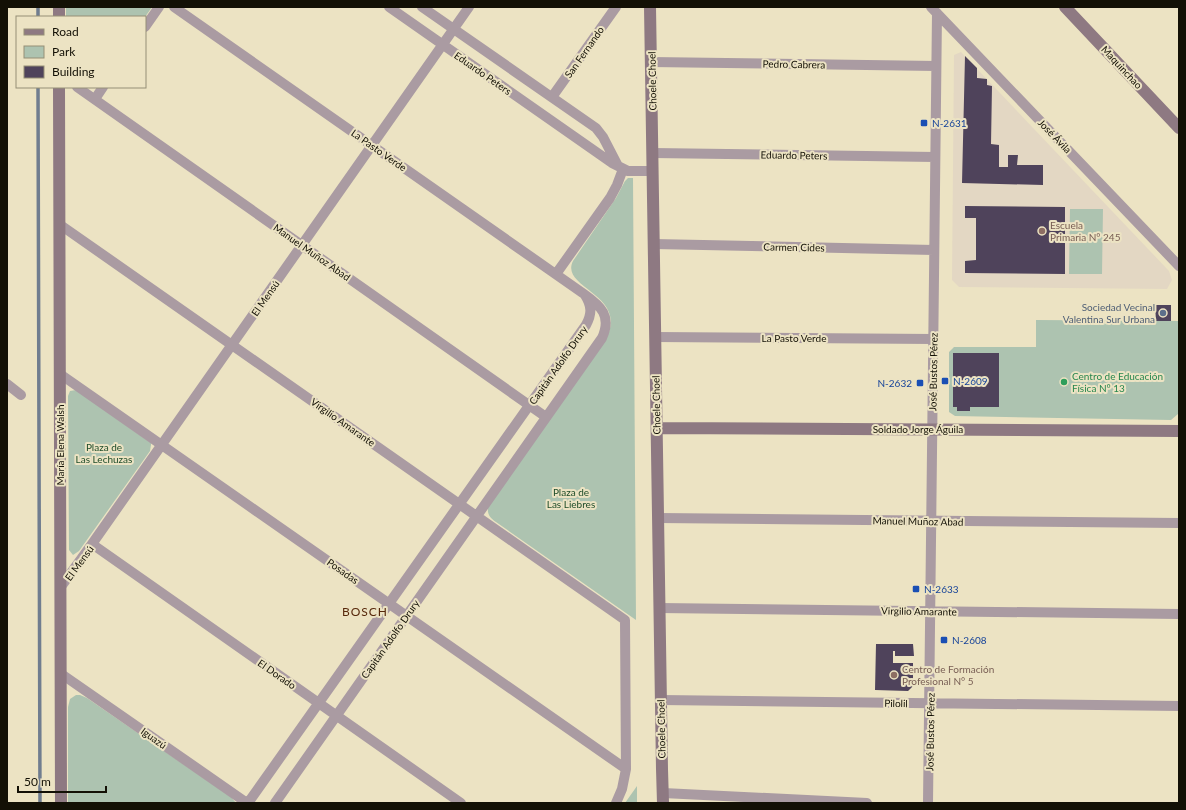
<svg xmlns="http://www.w3.org/2000/svg" width="1186" height="810" viewBox="0 0 1186 810" font-family="Lato,sans-serif">
	<rect width="100%" height="100%" fill="#ece3c3"/>
	<!-- education -->
	<path fill="#e3d7c3" d="M 961,52 L 1169,271 L 1172,280 L 1167,289 L 959,287 L 952,280 L 954,55 Z"/>
	<!-- green -->
	<path fill="#adc3b0" d="M 66,7 L 152,7 L 145,17 L 66,17 Z
		M 628,178 L 633,178 L 636,620 L 496,522 C 490,518 487,514 488,507 L 609,332 C 622,293 560,287 573,261 L 616,198 L 625,181 Z
		M 1070,209 L 1103,209 L 1102,274 L 1069,274 Z
		M 1036,320 L 1178,321 L 1178,414 L 1171,420 L 955,416 L 949,412 L 949,352 L 954,347 L 1036,347 Z
		M 76,390 L 151,443 L 151,445 L 150,451 L 79,551 L 73,555 L 69,550 L 68,396 L 70,391 Z
		M 76,695 L 80,695 L 87,698 L 231,797 L 236,803 L 68,803 L 68,707 L 70,699 Z
		M 637,786 L 637,803 L 625,803 Z"/>
	<g fill="none" stroke-linecap="round" stroke-linejoin="round">
		<!-- stream -->
		<path stroke="#707d8f" stroke-width="3.5" d="M 38,7 L 38,17
			M 38,87 L 40,803"/>
	</g>
	<!-- building -->
	<path fill="#4f435b" d="M 965,56 L 977,68 L 977,78 L 987,79 L 987,85 L 992,86 L 991,144 L 999,145 L 999,167 L 1008,167 L 1008,155 L 1018,155 L 1017,165 L 1043,165 L 1043,185 L 962,183 Z
		M 965,206 L 1065,207 L 1065,274 L 965,273 L 965,261 L 976,260 L 976,218 L 965,218 Z
		M 1155,305 L 1171,305 L 1171,321 L 1156,321 Z
		M 953,353 L 999,353 L 999,407 L 970,407 L 970,411 L 957,411 L 957,407 L 953,407 Z
		M 876,644 L 913,644 L 914,656 L 895,656 L 895,651 L 893,651 L 893,663 L 913,663 L 913,686 L 908,691 L 875,690 Z"/>
	<g fill="none" stroke-linecap="round" stroke-linejoin="round">
		<!-- street -->
		<path stroke="#aa9ba2" stroke-width="10" d="M 174,7 L 584,294 C 601,306 612,316 602,338 L 275,803
			M 389,7 L 612,163 L 628,171 L 653,171
			M 422,7 L 596,128 L 603,137 L 618,166
			M 931,7 L 1179,266
			M 145,27 L 159,7
			M 651,62 L 936,66
			M 77,87 L 546,417
			M 552,97 L 616,7
			M 95,99 L 103,87
			M 653,153 L 935,157
			M 59,224 L 625,620 L 626,769 L 622,789 L 616,803
			M 654,244 L 934,250
			M 556,274 L 610,198 L 617,185 L 623,169
			M 655,337 L 933,339
			M 60,374 L 626,769
			M 7,384 L 21,395
			M 658,518 L 1179,523
			M 92,544 L 461,803
			M 60,588 L 92,544 L 469,7
			M 659,608 L 1179,614
			M 60,673 L 247,803
			M 661,700 L 1179,706
			M 663,793 L 867,803
			M 248,803 L 586,325 C 592,314 592,306 585,295
			M 928,803 L 937,13"/>
		<!-- secondary -->
		<path stroke="#8e7982" stroke-width="12" d="M 59,7 L 59,17
			M 650,7 L 662,769 L 663,803
			M 1065,7 L 1179,128
			M 59,87 L 61,803
			M 657,428 L 1179,431"/>
	</g>
	<!-- markers -->
	<g fill="#1a4fb4" stroke="#ece3c3" stroke-width="1.5">
		<rect x="920" y="119" width="8" height="8" rx="2"/>
		<rect x="941" y="377" width="8" height="8" rx="2"/>
		<rect x="916" y="379" width="8" height="8" rx="2"/>
		<rect x="912" y="585" width="8" height="8" rx="2"/>
		<rect x="940" y="636" width="8" height="8" rx="2"/>
	</g>
	<g fill="#8d6e63" stroke="#ece3c3" stroke-width="1.5">
		<circle cx="1042" cy="231" r="4"/>
		<circle cx="894" cy="675" r="4"/>
	</g>
	<circle fill="#5c6f8a" stroke="#ece3c3" stroke-width="1.5" cx="1163" cy="313" r="4"/>
	<circle fill="#2e9e5b" stroke="#ece3c3" stroke-width="1.5" cx="1064" cy="382" r="4"/>
	<g text-anchor="middle" stroke-width="4" stroke-linejoin="round" paint-order="stroke">
		<!-- street labels -->
		<g font-size="10" fill="#131005" stroke="#ece3c3">
			<text transform="translate(584 52) rotate(-55)" y="4">San Fernando</text>
			<text transform="translate(794 64) rotate(1)" y="4">Pedro Cabrera</text>
			<text transform="translate(1122 67) rotate(47)" y="4">Maquinchao</text>
			<text transform="translate(483 73) rotate(35)" y="4">Eduardo Peters</text>
			<text transform="translate(652 81) rotate(-91)" y="4">Choele Choel</text>
			<text transform="translate(1055 136) rotate(46)" y="4">José Ávila</text>
			<text transform="translate(379 150) rotate(35)" y="4">La Pasto Verde</text>
			<text transform="translate(794 155) rotate(1)" y="4">Eduardo Peters</text>
			<text transform="translate(794 247) rotate(1)" y="4">Carmen Cides</text>
			<text transform="translate(312 252) rotate(35)" y="4">Manuel Muñoz Abad</text>
			<text transform="translate(265 298) rotate(-55)" y="4">El Mensú</text>
			<text x="794" y="342">La Pasto Verde</text>
			<text transform="translate(558 365) rotate(-55)" y="4">Capitán Adolfo Drury</text>
			<text transform="translate(933 372) rotate(-89)" y="4">José Bustos Pérez</text>
			<text transform="translate(656 405) rotate(-91)" y="4">Choele Choel</text>
			<text transform="translate(343 422) rotate(35)" y="4">Virgilio Amarante</text>
			<text x="918" y="433">Soldado Jorge Águila</text>
			<text transform="translate(60 445) rotate(-90)" y="4">María Elena Walsh</text>
			<text transform="translate(918 521) rotate(1)" y="4">Manuel Muñoz Abad</text>
			<text transform="translate(79 563) rotate(-54)" y="4">El Mensú</text>
			<text transform="translate(343 571) rotate(35)" y="4">Posadas</text>
			<text transform="translate(919 611) rotate(1)" y="4">Virgilio Amarante</text>
			<text transform="translate(390 639) rotate(-55)" y="4">Capitán Adolfo Drury</text>
			<text transform="translate(277 674) rotate(35)" y="4">El Dorado</text>
			<text transform="translate(896 703) rotate(1)" y="4">Pilolil</text>
			<text transform="translate(661 729) rotate(-91)" y="4">Choele Choel</text>
			<text transform="translate(930 732) rotate(-89)" y="4">José Bustos Pérez</text>
			<text transform="translate(154 738) rotate(35)" y="4">Iguazú</text>
		</g>
		<!-- transit labels -->
		<g font-size="10" fill="#164399" stroke="#ece3c3" text-anchor="start">
			<text x="932" y="127">N-2631</text>
			<text x="953" y="385">N-2609</text>
			<text x="912" y="387" text-anchor="end">N-2632</text>
			<text x="924" y="593">N-2633</text>
			<text x="952" y="644">N-2608</text>
		</g>
		<!-- education labels -->
		<g font-size="10" fill="#785e54" stroke="#ece3c3" text-anchor="start">
			<text x="1050" y="229">Escuela<tspan x="1050" dy="12">Primaria N° 245</tspan></text>
			<text x="902" y="673">Centro de Formación<tspan x="902" dy="12">Profesional N° 5</tspan></text>
		</g>
		<!-- service labels -->
		<g font-size="10" fill="#4e5e75" stroke="#ece3c3" text-anchor="end">
			<text x="1155" y="311">Sociedad Vecinal<tspan x="1155" dy="12">Valentina Sur Urbana</tspan></text>
		</g>
		<!-- leisure labels -->
		<g font-size="10" fill="#27864d" stroke="#ece3c3" text-anchor="start">
			<text x="1072" y="380">Centro de Educación<tspan x="1072" dy="12">Física N° 13</tspan></text>
		</g>
		<!-- park labels -->
		<g font-size="10" fill="#1e4c29" stroke="#ece3c3">
			<text x="104" y="451">Plaza de<tspan x="104" dy="12">Las Lechuzas</tspan></text>
			<text x="571" y="496">Plaza de<tspan x="571" dy="12">Las Liebres</tspan></text>
		</g>
		<!-- quarter labels -->
		<g font-size="12" letter-spacing="1" fill="#57280b" stroke="#ece3c3">
			<text x="365" y="616">BOSCH</text>
		</g>
	</g>
	<!-- border -->
	<rect width="1186" height="810" fill="none" stroke="#131005" stroke-width="16"/>
	<!-- legend -->
	<rect x="16" y="16" width="130" height="72" fill="#ece3c3" stroke="#958f77"/>
	<rect x="24" y="29" width="20" height="6" fill="#8e7982" stroke="#958f77"/>
	<text x="52" y="36" font-size="12" fill="#131005">Road</text>
	<rect x="24" y="46" width="20" height="12" fill="#adc3b0" stroke="#958f77"/>
	<text x="52" y="56" font-size="12" fill="#131005">Park</text>
	<rect x="24" y="66" width="20" height="12" fill="#4f435b" stroke="#958f77"/>
	<text x="52" y="76" font-size="12" fill="#131005">Building</text>
	<!-- scale -->
	<path d="M18 786v6h88v-6" fill="none" stroke="#131005" stroke-width="2"/>
	<text x="24" y="786" font-size="12" fill="#131005" stroke="#ece3c3" stroke-width="3" paint-order="stroke">50 m</text>
</svg>
